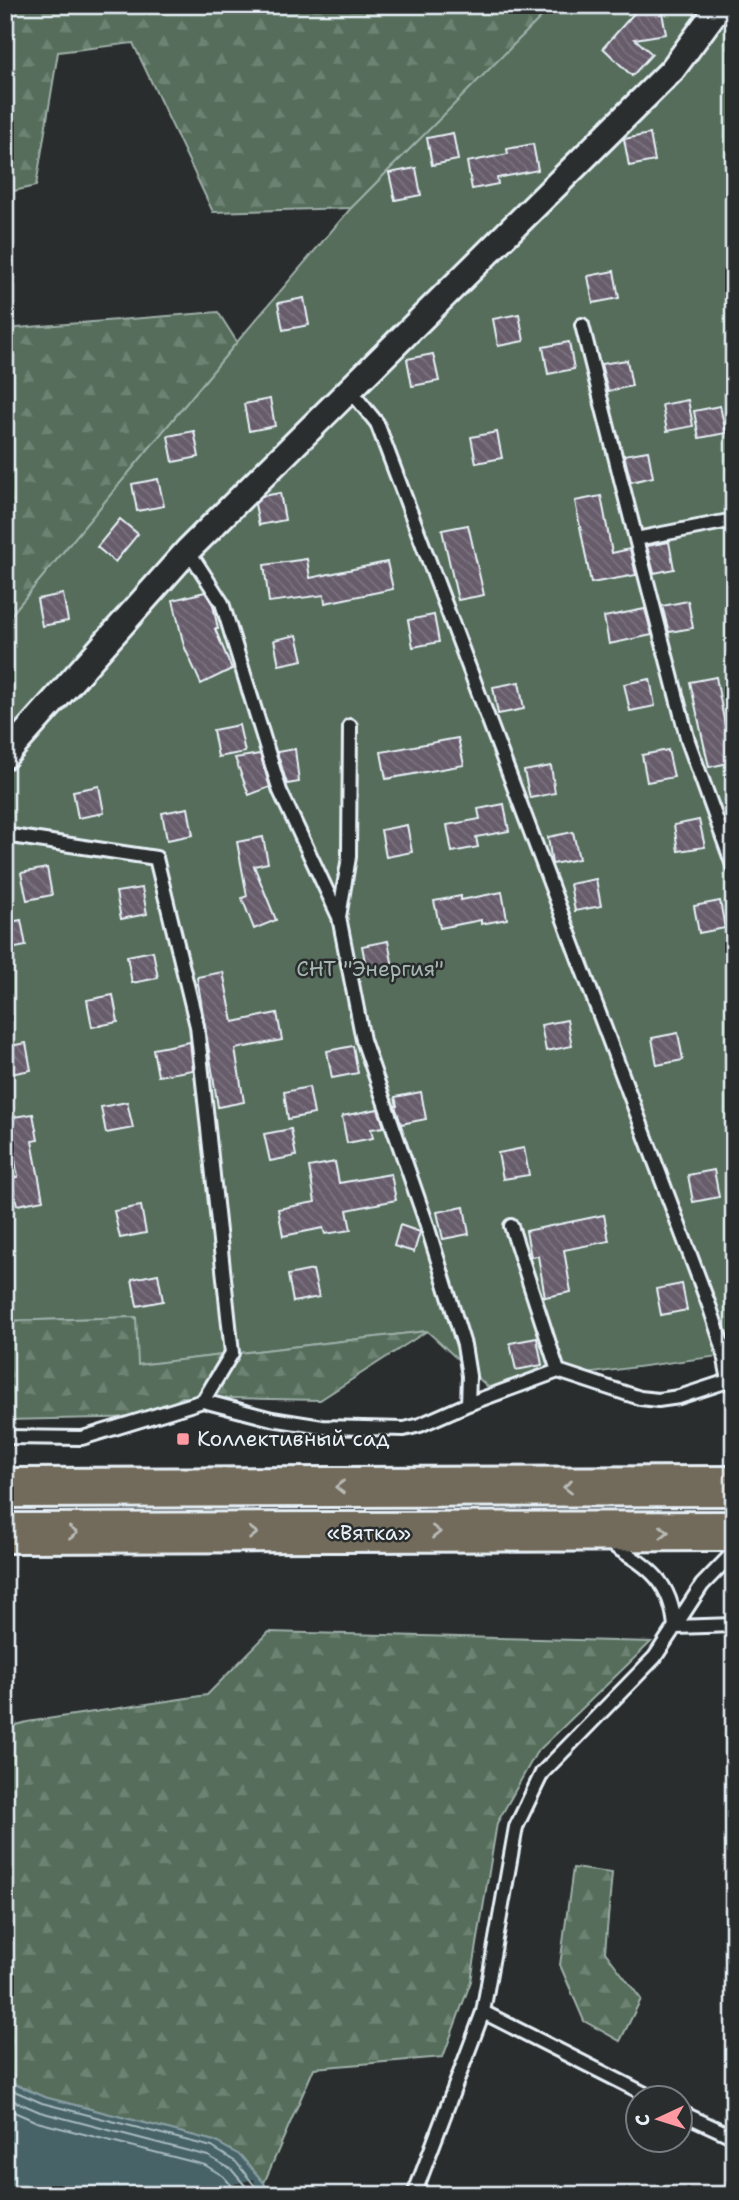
<svg xmlns="http://www.w3.org/2000/svg" width="739" height="2200" viewBox="0 0 739 2200" font-family="'Shantell Sans',sans-serif">
	<defs>
		<pattern id="forest-firs" width="22" height="20" patternUnits="userSpaceOnUse" patternTransform="scale(1.75)"><rect width="22" height="20" fill="#556d5a"/><path d="M5 1l3.5 6h-7zM16 11l3.5 6h-7z" fill="#6d8272"/></pattern>
		<pattern id="building-back-hatch" width="6" height="6" patternUnits="userSpaceOnUse" patternTransform="scale(1.75)"><rect width="6" height="6" fill="#665b6a"/><path d="M-1 5l2 2M0 0l6 6M5-1l2 2" fill="none" stroke="#7c7380"/></pattern>
	</defs>
	<rect width="100%" height="100%" fill="#2a2d2e"/>
	<filter id="ink" filterUnits="userSpaceOnUse"><feTurbulence type="fractalNoise" baseFrequency=".0143" numOctaves="2"/><feDisplacementMap in="SourceGraphic" scale="14" xChannelSelector="R" yChannelSelector="G"/><feConvolveMatrix kernelMatrix="1 2 1 2 8 2 1 2 1" color-interpolation-filters="sRGB"/></filter>
	<g filter="url(#ink)">
		<!-- green -->
		<path fill="#556d5a" stroke="#9eafa9" stroke-width="2" d="M 553,5 L 734,5 L 734,1354 L 488,1387 L 427,1331 L 137,1365 L 136,1317 L 5,1321 L 5,622 L 237,342 L 351,208 Z"/>
		<!-- forest -->
		<path fill="url(#forest-firs)" stroke="#9eafa9" stroke-width="2" d="M 5,5 L 553,5 L 351,208 L 213,212 L 133,43 L 58,52 L 36,186 L 5,193 Z
			M 218,312 L 237,342 L 5,622 L 5,329 Z
			M 136,1317 L 138,1365 L 427,1331 L 320,1400 L 182,1397 L 152,1417 L 5,1420 L 5,1321 Z
			M 269,1632 L 651,1642 L 536,1753 L 497,1823 L 471,1981 L 443,2057 L 314,2068 L 264,2183 L 241,2156 L 214,2141 L 44,2097 L 5,2080 L 5,1728 L 27,1722 L 207,1695 Z
			M 573,1868 L 612,1873 L 605,1952 L 641,1999 L 620,2041 L 584,2021 L 560,1965 Z"/>
		<!-- water -->
		<path fill="#466468" stroke="#879ca2" stroke-width="2" d="M 5,2080 L 44,2097 L 214,2141 L 241,2156 L 264,2183 L 270,2195 L 5,2195 Z"/>
		<!-- pier -->
		<path fill="#2a2d2e" d="M 254,2179 L 257,2195 L 237,2195 L 234,2184 Z"/>
		<g fill="none" stroke-linecap="round" stroke-linejoin="round">
			<!-- shore -->
			<path stroke="#a7b9be" stroke-width="2" d="M 5,2087 L 42,2103 L 212,2147 L 236,2162 L 262,2195
				M 5,2097 L 40,2112 L 208,2156 L 231,2169 L 253,2195
				M 5,2108 L 37,2122 L 205,2165 L 223,2176 L 240,2195"/>
		</g>
		<!-- building -->
		<path fill="url(#building-back-hatch)" stroke="#e8f1f8" stroke-width="2" d="M 661,7 L 666,34 L 635,39 L 652,54 L 632,76 L 603,48 L 636,11 Z
			M 453,133 L 458,160 L 432,165 L 427,138 Z
			M 650,134 L 655,161 L 629,166 L 624,139 Z
			M 533,144 L 538,170 L 497,178 L 498,184 L 472,189 L 467,162 L 508,154 L 507,149 Z
			M 416,168 L 421,195 L 395,200 L 389,173 Z
			M 614,271 L 619,298 L 593,303 L 588,276 Z
			M 304,298 L 309,325 L 283,330 L 278,303 Z
			M 519,314 L 524,341 L 498,346 L 493,319 Z
			M 569,342 L 574,369 L 548,374 L 543,347 Z
			M 433,354 L 439,381 L 412,386 L 407,359 Z
			M 627,360 L 632,386 L 608,391 L 601,364 Z
			M 270,399 L 275,426 L 249,431 L 244,404 Z
			M 688,400 L 693,426 L 667,431 L 662,405 Z
			M 720,406 L 726,433 L 699,438 L 694,411 Z
			M 194,431 L 199,457 L 173,462 L 168,436 Z
			M 497,432 L 502,458 L 476,463 L 471,437 Z
			M 648,451 L 653,477 L 631,482 L 624,455 Z
			M 158,479 L 164,506 L 137,511 L 132,484 Z
			M 280,493 L 285,520 L 259,525 L 255,504 L 263,496 Z
			M 601,496 L 612,553 L 630,549 L 636,575 L 591,583 L 575,501 Z
			M 120,519 L 138,534 L 115,562 L 97,547 Z
			M 468,525 L 484,595 L 458,600 L 442,530 Z
			M 669,542 L 674,569 L 654,573 L 647,546 Z
			M 307,559 L 310,578 L 387,562 L 393,589 L 325,603 L 324,595 L 269,602 L 264,565 Z
			M 205,592 L 213,605 L 218,629 L 215,629 L 232,669 L 201,684 L 184,646 L 173,600 Z
			M 63,594 L 68,621 L 42,626 L 37,599 Z
			M 688,601 L 693,628 L 669,632 L 662,606 Z
			M 645,609 L 652,635 L 609,644 L 604,617 Z
			M 434,615 L 439,642 L 413,647 L 408,620 Z
			M 297,635 L 303,660 L 279,665 L 274,640 Z
			M 716,677 L 727,736 L 730,735 L 734,762 L 709,767 L 690,682 Z
			M 650,679 L 655,706 L 630,711 L 624,684 Z
			M 519,682 L 524,709 L 498,714 L 493,687 Z
			M 239,725 L 245,752 L 218,757 L 213,730 Z
			M 458,738 L 464,765 L 386,779 L 381,752 Z
			M 295,749 L 299,782 L 287,784 L 277,752 Z
			M 668,750 L 674,777 L 647,782 L 642,755 Z
			M 260,754 L 270,787 L 249,795 L 235,758 Z
			M 551,766 L 555,793 L 530,798 L 524,771 Z
			M 99,786 L 104,813 L 78,818 L 73,791 Z
			M 504,804 L 509,831 L 476,837 L 478,847 L 452,852 L 447,825 L 480,819 L 478,809 Z
			M 188,808 L 193,835 L 167,840 L 162,813 Z
			M 699,820 L 705,847 L 678,851 L 674,825 Z
			M 407,825 L 412,852 L 386,857 L 381,830 Z
			M 573,832 L 579,859 L 552,864 L 548,837 Z
			M 263,837 L 268,863 L 254,866 L 276,920 L 254,929 L 242,898 L 247,896 L 237,842 Z
			M 47,868 L 52,895 L 27,900 L 21,873 Z
			M 596,879 L 601,906 L 575,911 L 570,884 Z
			M 142,888 L 147,914 L 121,919 L 116,892 Z
			M 502,892 L 507,919 L 481,924 L 481,920 L 440,928 L 434,901 L 461,896 L 461,900 Z
			M 720,901 L 725,928 L 699,933 L 694,906 Z
			M 21,920 L 26,946 L 5,950 L 5,923 Z
			M 388,941 L 393,967 L 367,972 L 362,946 Z
			M 153,951 L 158,978 L 132,983 L 127,956 Z
			M 223,972 L 233,1022 L 277,1013 L 282,1040 L 235,1049 L 244,1102 L 218,1107 L 197,977 Z
			M 113,995 L 118,1022 L 92,1027 L 87,1000 Z
			M 567,1020 L 572,1046 L 546,1051 L 541,1025 Z
			M 678,1033 L 683,1060 L 657,1065 L 652,1038 Z
			M 190,1042 L 193,1070 L 158,1076 L 153,1049 Z
			M 26,1043 L 31,1070 L 5,1075 L 5,1047 Z
			M 353,1046 L 358,1073 L 332,1078 L 327,1051 Z
			M 309,1087 L 314,1114 L 288,1119 L 284,1092 Z
			M 421,1092 L 426,1119 L 401,1124 L 395,1106 L 397,1106 L 395,1097 Z
			M 127,1102 L 133,1128 L 106,1133 L 101,1107 Z
			M 378,1109 L 384,1127 L 371,1129 L 373,1138 L 347,1143 L 342,1116 Z
			M 33,1114 L 38,1140 L 32,1141 L 43,1200 L 17,1205 L 11,1178 L 18,1177 L 7,1118 Z
			M 291,1129 L 296,1156 L 270,1161 L 264,1134 Z
			M 524,1148 L 529,1175 L 503,1179 L 498,1153 Z
			M 335,1162 L 339,1183 L 391,1174 L 396,1200 L 347,1210 L 351,1230 L 325,1234 L 323,1228 L 283,1236 L 278,1209 L 315,1202 L 309,1167 Z
			M 714,1170 L 719,1197 L 693,1202 L 688,1175 Z
			M 141,1206 L 146,1233 L 120,1238 L 114,1211 Z
			M 464,1207 L 469,1234 L 443,1239 L 437,1212 Z
			M 604,1215 L 609,1241 L 564,1250 L 571,1292 L 545,1297 L 538,1256 L 531,1257 L 526,1231 Z
			M 400,1225 L 420,1232 L 414,1252 L 394,1246 Z
			M 313,1270 L 319,1297 L 293,1302 L 288,1275 Z
			M 158,1274 L 163,1301 L 137,1306 L 132,1279 Z
			M 682,1284 L 687,1310 L 661,1315 L 656,1289 Z
			M 537,1338 L 542,1365 L 516,1370 L 510,1343 Z"/>
		<g fill="none" stroke-linecap="round" stroke-linejoin="round">
			<!-- service casing -->
			<g stroke="#e8f1f8" stroke-width="18">
				<path id="service" d="M 582,325 L 636,539 L 734,520
					M 350,390 L 377,423 L 710,1308 L 722,1344 L 729,1380
					M 636,539 L 688,741 L 734,868
					M 188,550 L 222,603 L 280,791 L 339,917 L 363,1040 L 426,1222 L 464,1345 L 469,1376 L 468,1404
					M 5,835 L 156,858 L 197,1026 L 232,1353 L 203,1401
					M 339,917 L 349,857 L 350,726
					M 511,1226 L 558,1371
					M 5,1437 L 82,1438 L 203,1401 L 272,1419 L 322,1427 L 404,1429 L 420,1425 L 468,1404 L 558,1371 L 640,1398 L 658,1400 L 679,1397 L 734,1379
					M 608,1542 C 646,1566 671,1578 675,1627
					M 675,1627 L 734,1625
					M 483,2012 L 653,2098
					M 680,2112 L 734,2137
					M 414,2195 L 483,2012 L 516,1827 L 542,1773 L 655,1657 L 702,1585 L 734,1552"/>
			</g>
			<!-- minor casing -->
			<g stroke="#e8f1f8" stroke-width="30">
				<path id="minor" d="M 5,756 L 188,550 L 672,70 L 720,5"/>
			</g>
			<!-- trunk casing -->
			<g stroke="#e8f1f8" stroke-width="44">
				<path id="trunk" d="M 5,1488 L 734,1486
					M 5,1533 L 734,1531"/>
			</g>
			<!-- service -->
			<use href="#service" stroke="#2a2d2e" stroke-width="12"/>
			<!-- minor -->
			<use href="#minor" stroke="#2a2d2e" stroke-width="24"/>
			<!-- trunk -->
			<use href="#trunk" stroke="#726b5a" stroke-width="38"/>
		</g>
		<!-- one-way arrows -->
		<defs><path id="oneway-chevron" d="M-2-3.5L2.5 0L-2 3.5" fill="none" stroke-width="1.6" stroke-linecap="round" stroke-linejoin="round" transform="scale(1.75)"/></defs>
		<g stroke="#b9bbb9">
			<use href="#oneway-chevron" transform="translate(340 1487) rotate(180)"/>
			<use href="#oneway-chevron" transform="translate(568 1487) rotate(180)"/>
			<use href="#oneway-chevron" transform="translate(436 1532)"/>
			<use href="#oneway-chevron" transform="translate(664 1532) rotate(-1)"/>
			<use href="#oneway-chevron" transform="translate(73 1533)"/>
			<use href="#oneway-chevron" transform="translate(253 1533) rotate(-1)"/>
		</g>
	</g>
	<!-- markers -->
	<rect fill="#ff9aa2" stroke="#2a2d2e" stroke-width="2.5" x="176" y="1432" width="14" height="14" rx="3.5"/>
	<g text-anchor="middle" stroke-width="5" stroke-linejoin="round" paint-order="stroke">
		<!-- park labels -->
		<g font-size="21" fill="#a6b6b1" stroke="#2a2d2e">
			<text x="370" y="976">СНТ "Энергия"</text>
		</g>
		<!-- poi labels -->
		<g font-size="21" fill="#e8f1f8" stroke="#2a2d2e" text-anchor="start">
			<text x="197" y="1446">Коллективный сад</text>
		</g>
		<!-- street labels -->
		<g font-size="21" fill="#e8f1f8" stroke="#2a2d2e">
			<text x="369" y="1540">«Вятка»</text>
		</g>
	</g>
	<!-- margin -->
	<rect width="739" height="2200" fill="none" stroke="#2a2d2e" stroke-width="28"/>
	<rect x="14" y="14" width="711" height="2172" fill="none" stroke="#e8f1f8" stroke-width="2.5" filter="url(#ink)"/>
	<!-- north arrow -->
	<g transform="translate(659 2119) rotate(266)"><circle r="33" fill="#2a2d2e" stroke="#767b7f" stroke-width="2"/>
	<path d="M0-5L12 26L0 18L-12 26Z" fill="#ff9aa2"/>
	<text y="-10" font-size="19" font-weight="bold" text-anchor="middle" fill="#e8f1f8">С</text>
	</g>
</svg>
